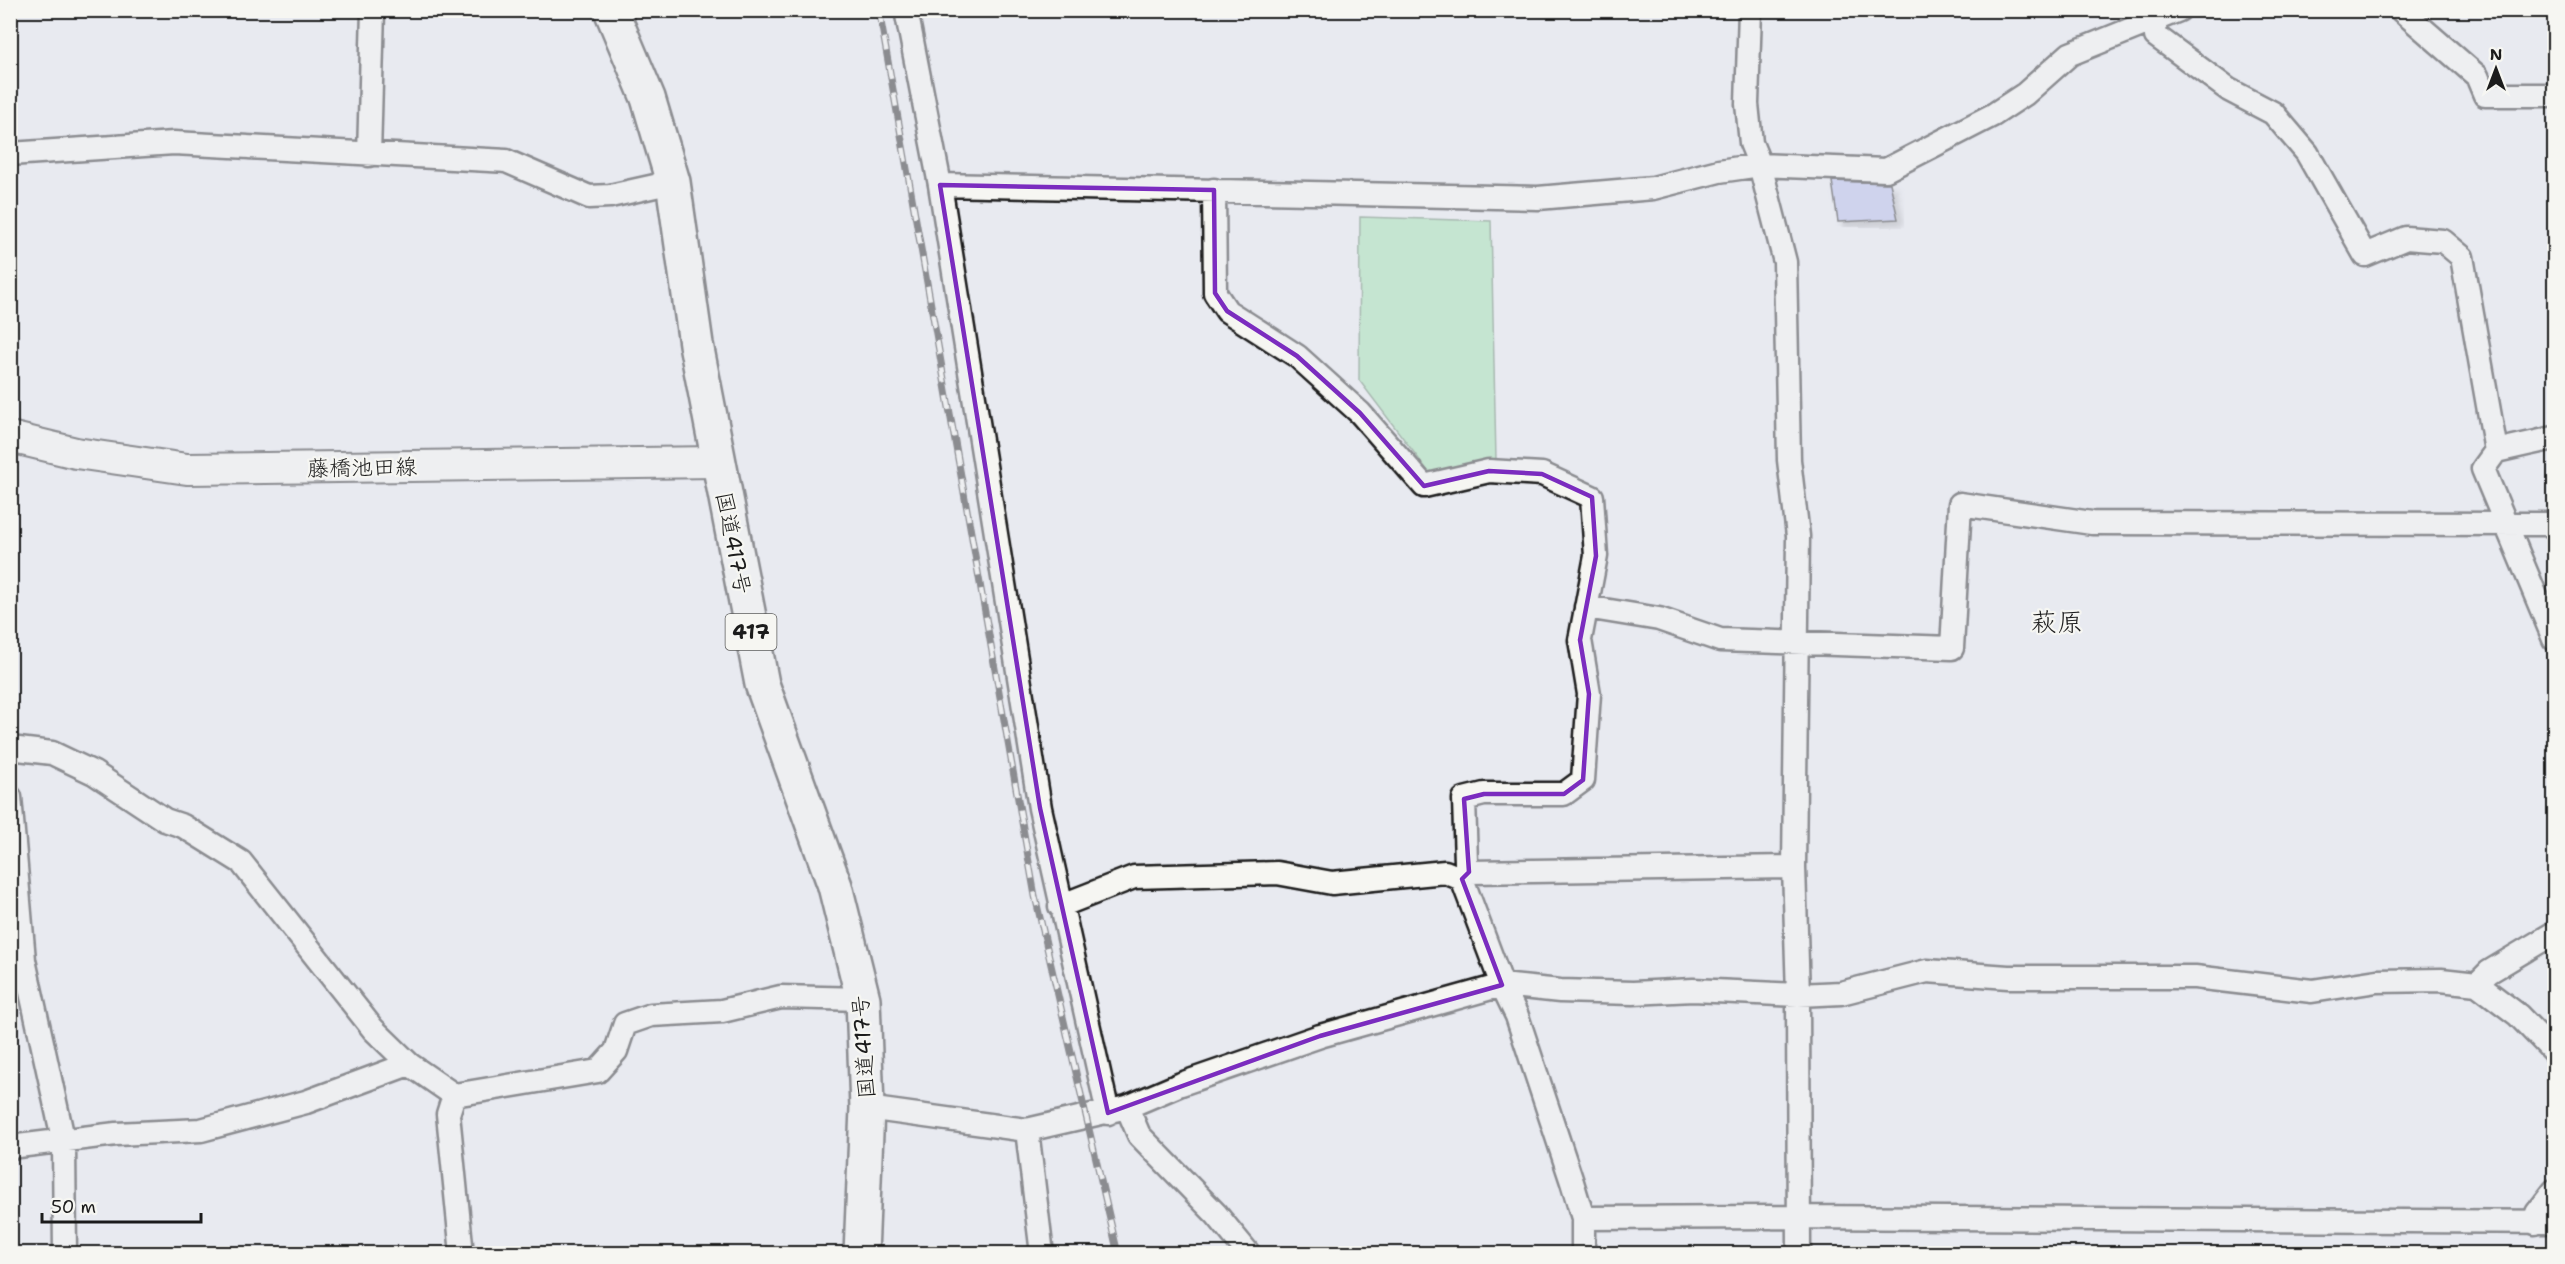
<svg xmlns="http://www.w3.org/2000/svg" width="2565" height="1264" viewBox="0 0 2565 1264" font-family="'Shantell Sans','Klee One',sans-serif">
	<defs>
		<filter id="shadow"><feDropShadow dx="5.5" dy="5.5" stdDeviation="3" flood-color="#0004"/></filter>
	</defs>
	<rect width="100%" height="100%" fill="#e8eaf0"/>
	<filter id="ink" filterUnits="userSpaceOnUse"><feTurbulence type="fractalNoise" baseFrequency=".0167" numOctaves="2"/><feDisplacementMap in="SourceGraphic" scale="12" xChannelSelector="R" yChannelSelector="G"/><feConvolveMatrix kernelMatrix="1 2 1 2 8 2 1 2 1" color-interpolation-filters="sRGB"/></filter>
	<g filter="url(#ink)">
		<!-- green -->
		<path fill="#9ce0ab" stroke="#5c7e64" stroke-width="1.5" d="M 1360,217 L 1491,221 L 1496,461 L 1431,475 L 1359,380 Z"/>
		<!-- building -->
		<path fill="#b1b8e9" stroke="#1c1c1c" stroke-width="1.5" filter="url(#shadow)" d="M 1832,181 L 1890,183 L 1898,219 L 1838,222 Z"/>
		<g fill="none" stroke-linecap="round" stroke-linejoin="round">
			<!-- minor casing -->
			<g stroke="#1c1c1c" stroke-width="27">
				<path id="minor" d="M 906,10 L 940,185 L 1040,808 L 1108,1113
					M 1750,10 L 1747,104 L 1751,143 L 1760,165 L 1785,262 L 1789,460 L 1798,536 L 1794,867 L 1798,995 L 1799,1254
					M 2153,10 L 2156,36 L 2229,90 L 2273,113 L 2307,153 L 2365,255 L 2406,238 L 2443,241 L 2462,257 L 2496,451
					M 2401,10 L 2477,76 L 2485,95 L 2554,95
					M 10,154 L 174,143 L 506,161 L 589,197 L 610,196 L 673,182
					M 369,155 L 373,10
					M 940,185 L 1538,198 L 1653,188 L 1719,171 L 1760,165 L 1886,170 L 1993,115 L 2025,94 L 2070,54 L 2179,10
					M 1214,190 L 1215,293 L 1227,311 L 1297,356 L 1360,413 L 1424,486 L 1489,471 L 1542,474 L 1592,497 L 1596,556 L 1580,640 L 1589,694 L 1583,780 L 1564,794 L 1484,794 L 1464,799 L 1466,863 L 1469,872 L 1462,879
					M 2554,438 L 2496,451 L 2483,469 L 2554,639
					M 1586,607 L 1659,619 L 1720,640 L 1952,648 L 1960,504 L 2092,523 L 2554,524
					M 10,748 L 52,753 L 94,773 L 165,820 L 183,826 L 241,862 L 373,1029 L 409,1064 L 454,1095 L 598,1071 L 616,1051 L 625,1024 L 651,1015 L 722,1011 L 781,997 L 863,999
					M 10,797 L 24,960 L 64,1143 L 65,1254
					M 1469,872 L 1794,867
					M 1060,906 L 1134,877 L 1277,873 L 1332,883 L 1445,872 L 1462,879 L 1502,985 L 1517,1016 L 1572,1182 L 1583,1218 L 1583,1254
					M 2477,984 L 2489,972 L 2554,933
					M 454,1095 L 448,1114 L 462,1254
					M 1127,1107 L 1139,1135 L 1216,1214 L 1249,1254
					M 867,1108 L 1027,1130 L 1127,1107 L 1181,1084 L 1320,1036 L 1502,985 L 1560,991 L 1633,993 L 1693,990 L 1798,995 L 1841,993 L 1927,971 L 2008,977 L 2195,977 L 2312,991 L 2377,981 L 2441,980 L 2477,984 L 2518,1015 L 2554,1052
					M 1027,1130 L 1042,1254
					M 10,1147 L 116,1134 L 201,1130 L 306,1102 L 409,1064
					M 1583,1218 L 1799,1217 L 2554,1222
					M 2535,1223 L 2537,1213 L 2554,1191"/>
			</g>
			<!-- major casing -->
			<g stroke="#1c1c1c" stroke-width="34">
				<path id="major" d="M 10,437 L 76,453 L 187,469 L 717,462"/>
			</g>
			<!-- highway casing -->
			<g stroke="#1c1c1c" stroke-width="38">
				<path id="highway" d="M 611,10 L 648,98 L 673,182 L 696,344 L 762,684 L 835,886 L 863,999 L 867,1108 L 861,1254"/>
			</g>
			<!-- minor -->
			<use href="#minor" stroke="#f6f6f2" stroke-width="22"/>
			<!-- major -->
			<use href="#major" stroke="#f6f6f2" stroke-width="30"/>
			<!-- highway -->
			<use href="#highway" stroke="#f6f6f2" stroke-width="33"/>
			<!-- rail casing -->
			<g stroke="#1c1c1c" stroke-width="7">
				<path id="rail" d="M 879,10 L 1035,896 L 1118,1254"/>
			</g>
			<!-- rail -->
			<use href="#rail" stroke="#f6f6f2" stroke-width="4.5" stroke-dasharray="14" stroke-linecap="butt"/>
		</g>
	</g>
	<!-- marked area -->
	<path d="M0 0H2565V1264H0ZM 940,185 L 1214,190 L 1215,293 L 1227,311 L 1297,356 L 1360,413 L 1424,486 L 1489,471 L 1542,474 L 1592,497 L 1596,556 L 1580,640 L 1589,694 L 1583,780 L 1564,794 L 1484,794 L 1464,799 L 1469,872 L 1462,879 L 1502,985 L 1320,1036 L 1108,1113 L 1040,808 Z" fill="#e8eaf0" fill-opacity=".55" fill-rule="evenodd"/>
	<path fill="none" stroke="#7b2cbf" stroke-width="4.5" stroke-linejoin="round" d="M 940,185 L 1214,190 L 1215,293 L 1227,311 L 1297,356 L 1360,413 L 1424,486 L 1489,471 L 1542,474 L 1592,497 L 1596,556 L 1580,640 L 1589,694 L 1583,780 L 1564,794 L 1484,794 L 1464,799 L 1469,872 L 1462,879 L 1502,985 L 1320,1036 L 1108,1113 L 1040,808 Z"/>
	<g text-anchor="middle" stroke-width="4.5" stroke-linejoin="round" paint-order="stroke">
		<!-- shield labels -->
		<rect fill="#f6f6f2" stroke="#5d5d5c" stroke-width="1.5" x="725.5" y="614" width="51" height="36" rx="4.5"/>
		<g font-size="21" font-weight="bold" fill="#1c1c1c">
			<text x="751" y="639">417</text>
		</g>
		<!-- street labels -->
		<g font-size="22" fill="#1c1c1c" stroke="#f6f6f2">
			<text transform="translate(362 467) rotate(-1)" y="8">藤橋池田線</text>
			<text transform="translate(734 543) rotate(79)" y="8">国道417号</text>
			<text transform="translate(863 1047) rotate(-94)" y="8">国道417号</text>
		</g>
		<!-- quarter labels -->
		<g font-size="26" fill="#1c1c1c" stroke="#f6f6f2">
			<text x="2057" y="631">萩原</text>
		</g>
	</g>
	<!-- margin -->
	<rect width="2565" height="1264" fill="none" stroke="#f6f6f2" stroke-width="36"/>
	<rect x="18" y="18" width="2529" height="1228" fill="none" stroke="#1c1c1c" stroke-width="2" filter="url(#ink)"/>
	<!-- north arrow -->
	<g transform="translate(2496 69)" stroke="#f6f6f2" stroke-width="4.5" paint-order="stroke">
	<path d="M0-4.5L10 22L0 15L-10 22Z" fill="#1c1c1c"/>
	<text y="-9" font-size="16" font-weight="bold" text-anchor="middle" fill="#1c1c1c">N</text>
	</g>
	<!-- scale -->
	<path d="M42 1213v9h159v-9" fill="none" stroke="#1c1c1c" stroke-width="3"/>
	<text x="51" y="1213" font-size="18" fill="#1c1c1c" stroke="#f6f6f2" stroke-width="4.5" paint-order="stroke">50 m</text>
</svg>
